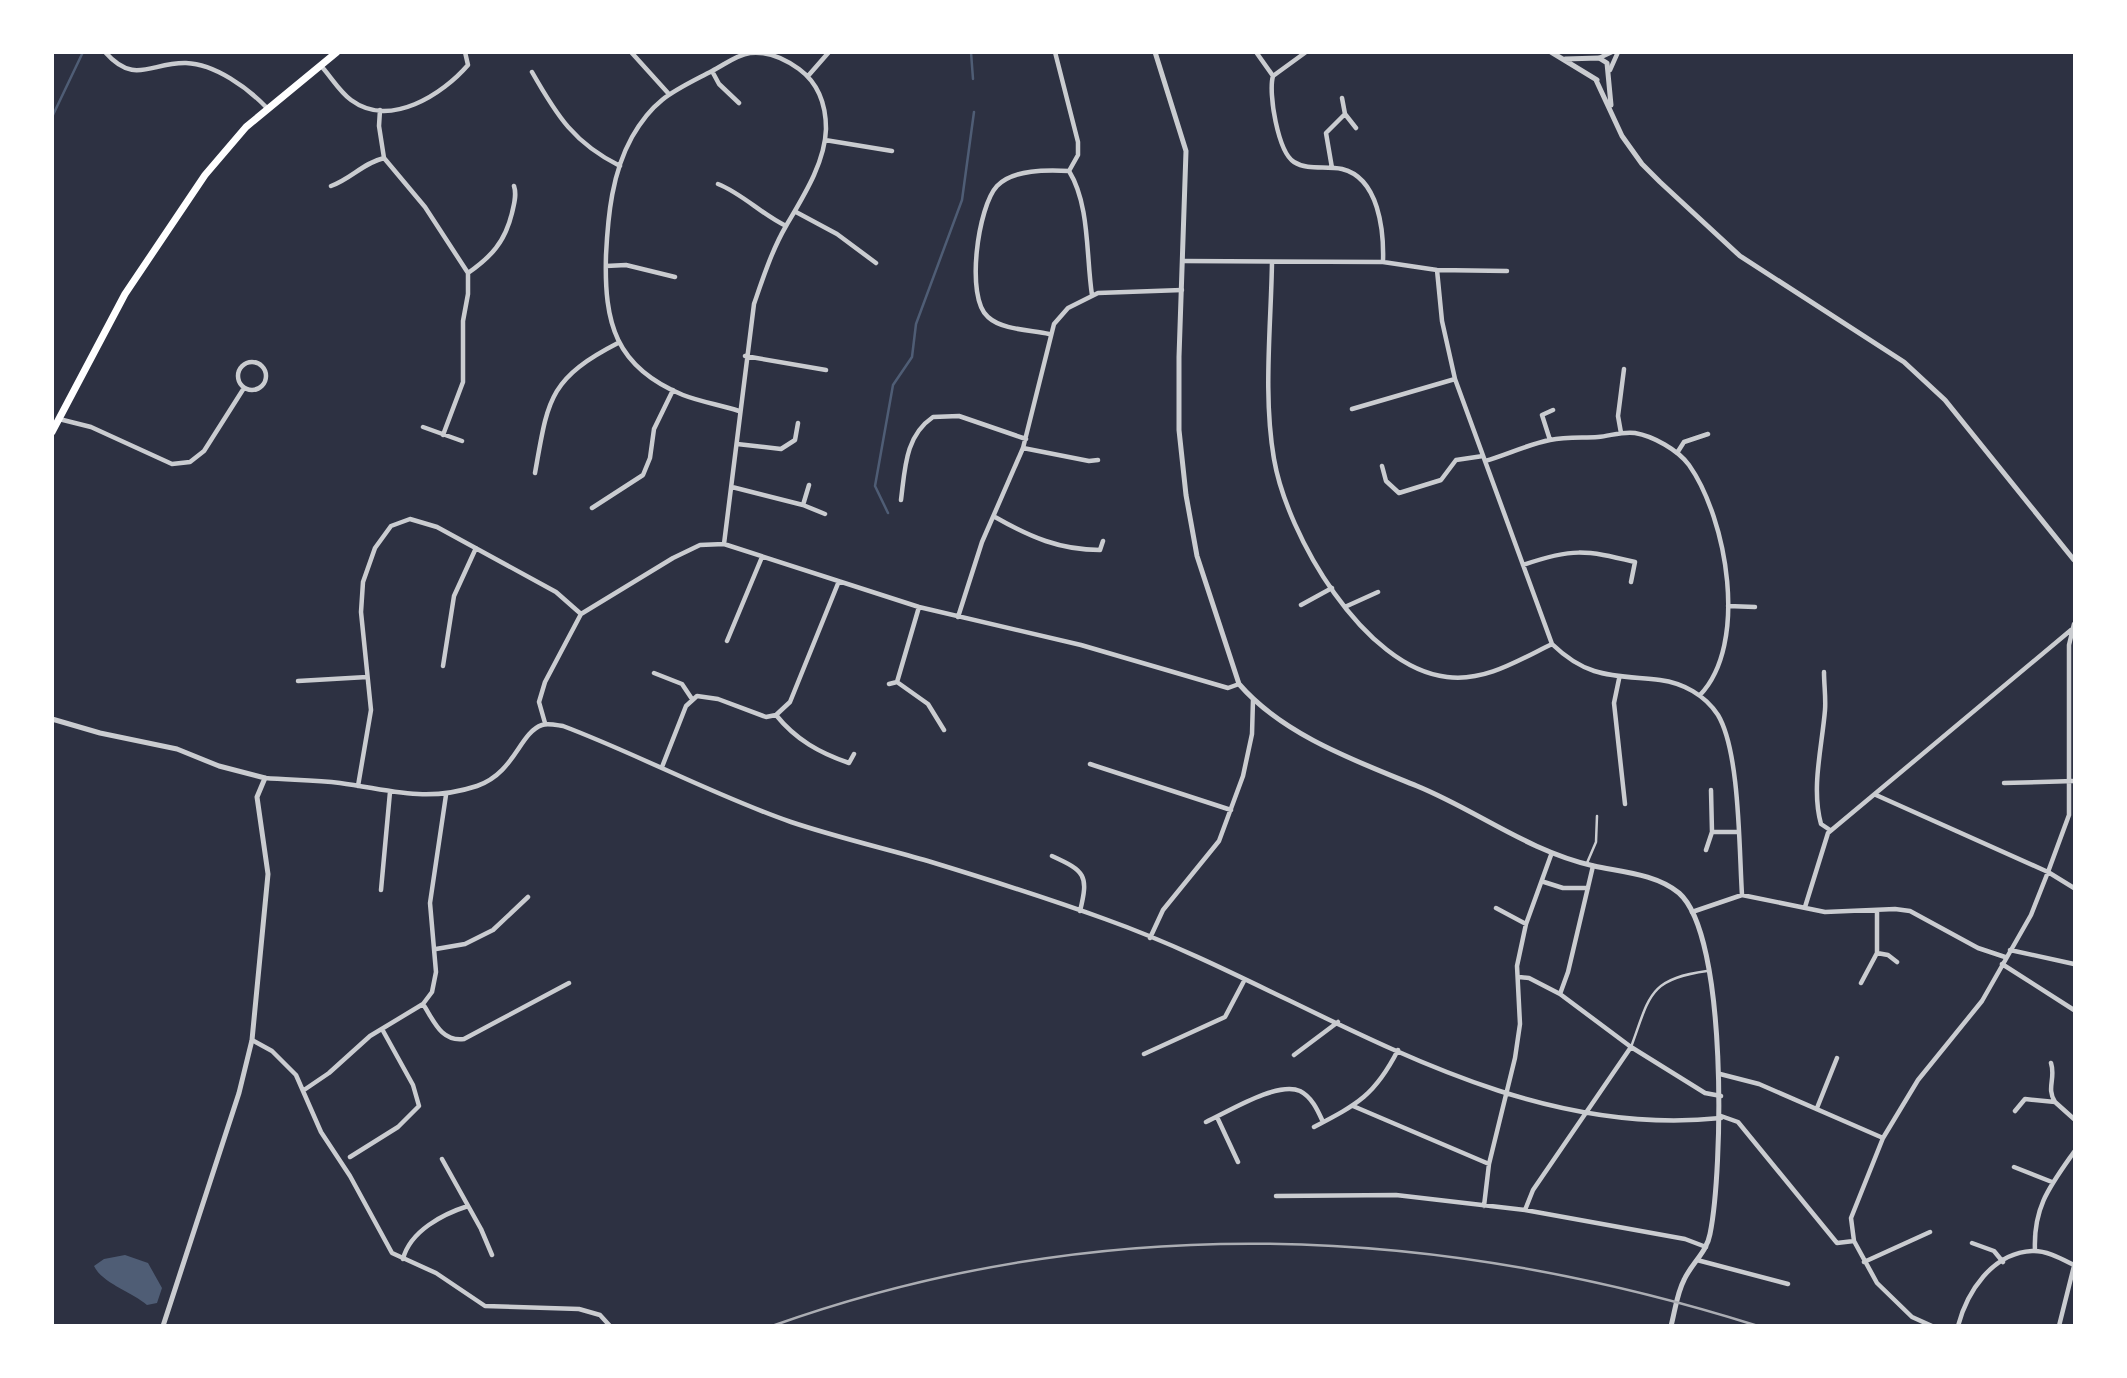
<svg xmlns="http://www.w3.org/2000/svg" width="2127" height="1378" viewBox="0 0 2127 1378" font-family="Rubik,sans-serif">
	<rect width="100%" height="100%" fill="#2d3142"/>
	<!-- water -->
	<path fill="#4f5d75" d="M 125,1255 L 148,1263 L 162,1288 L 157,1303 L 147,1305 C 132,1292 102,1283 94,1266 L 104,1259 Z"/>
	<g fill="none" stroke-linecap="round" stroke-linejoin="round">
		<!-- stream -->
		<path stroke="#4f5d75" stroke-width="2.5" d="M 971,52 L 973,79
			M 52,117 L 83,52
			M 888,513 L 875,486 L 893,385 L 912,357 L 916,324 L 962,200 L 974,112"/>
		<!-- service -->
		<path stroke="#caccd0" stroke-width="2.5" d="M 1587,863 L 1596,842 L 1597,816
			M 1631,1047 C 1650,996 1648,979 1707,971
			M 1528,1326 L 1559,1326"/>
		<!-- minor -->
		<path stroke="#caccd0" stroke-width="4.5" d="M 105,52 C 135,86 151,62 186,63 C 215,64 248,88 267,108
			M 631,52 L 668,93
			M 1055,52 L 1078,142 L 1078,155 L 1069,171
			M 1256,52 L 1273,76 C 1268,93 1278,152 1294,162 C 1308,171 1327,165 1342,169 C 1379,178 1384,231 1383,262
			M 1599,58 L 1612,52
			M 322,67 C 331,77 340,92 351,100 C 390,129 443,94 468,65 L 465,52
			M 1610,70 L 1618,52
			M 712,71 L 719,84 L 739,103
			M 532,72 C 557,116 574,143 620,166
			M 808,76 L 829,52
			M 1273,76 L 1306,52
			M 1342,98 L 1345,114 L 1356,128
			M 380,110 L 379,126 L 384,158 L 425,207 L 468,273 L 468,294 L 463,321 L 463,382 L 443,435
			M 825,140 L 892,151
			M 1332,168 L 1326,133 L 1345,114
			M 718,184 C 743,194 761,214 786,226
			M 331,186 C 351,179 363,163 384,158
			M 796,212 L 837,234 L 876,263
			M 1183,261 L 1383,262 L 1437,270 L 1507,271
			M 1272,262 C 1271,327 1263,395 1274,459 C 1287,535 1364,668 1447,677 C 1485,682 1519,660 1552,644
			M 606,266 L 626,265 L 675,277
			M 1437,270 L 1442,321 L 1455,379 L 1552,644 C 1588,679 1614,675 1660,680 C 1683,683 1705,695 1718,715 C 1740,752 1739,849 1742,895
			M 468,273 C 491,257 505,242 512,213 C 514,204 517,195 514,186
			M 1049,334 C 1031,330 1002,330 988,317 C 965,298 978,206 997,186 C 1013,169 1048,170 1069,171 C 1090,205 1086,256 1092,295
			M 745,356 L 826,370
			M238 376a14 14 0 1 1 28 0a14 14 0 1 1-28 0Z
			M 1352,409 L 1455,379
			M 59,419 L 91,427 L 172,464 L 190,462 L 204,451 L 244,388
			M 423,427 L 462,441
			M 1621,433 L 1618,416 L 1624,369
			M 1550,440 L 1542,415 L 1553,410
			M 737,444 L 781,449 L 795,440 L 798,423
			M 1023,448 L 1089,461 L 1098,460
			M 1677,453 L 1684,442 L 1708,434
			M 1485,461 C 1506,455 1529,444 1550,440 C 1566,437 1582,438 1598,437 C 1610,436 1623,431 1635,433 C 1653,436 1678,450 1689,465 C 1727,519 1749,644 1700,695
			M 1382,466 L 1386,481 L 1399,493 L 1441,480 L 1456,460 L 1483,456
			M 535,473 C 548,400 548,379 618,343
			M 732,487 L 803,505 L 825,514
			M 901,500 C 905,469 905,436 933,417 L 959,416 L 1026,439
			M 803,505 L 809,485
			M 592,508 L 643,475 L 650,458 L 654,429 L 673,390
			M 995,517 C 1030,537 1060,550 1100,550 L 1103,541
			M 724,544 L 754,304 C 763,278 772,250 786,226 C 803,197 825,163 826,129 C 826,105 818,83 799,69 C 785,59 767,51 750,53 C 736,55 724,65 712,71 C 674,91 654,98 632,137 C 612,173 608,215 606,255 C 604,323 615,367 683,395 C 701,402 721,405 739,411
			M 1523,565 C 1572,548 1585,550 1635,562 L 1631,582
			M 1301,605 L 1332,588
			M 1347,606 L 1378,592
			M 1728,606 L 1755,607
			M 958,617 L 982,542 L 1023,448 L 1054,324 L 1068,308 L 1098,293 L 1182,290
			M 727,641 L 762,557
			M 443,666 L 454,596 L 476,548
			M 1824,672 C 1824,685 1826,698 1825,710 C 1822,747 1811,788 1821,824 L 1830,830
			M 654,673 L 682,684 L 692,699
			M 1619,679 L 1614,703 L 1625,804
			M 298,681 L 367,677
			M 897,682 L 919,607
			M 889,684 L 897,682 L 928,704 L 944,730
			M 776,715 C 796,740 820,753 849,763 L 854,754
			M 545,723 L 539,702 L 545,682 L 581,614 L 673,558 L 700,545 L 724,544 L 919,607 L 1081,645 L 1228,688 L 1239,684
			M 1090,764 L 1231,810
			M 662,767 L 686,706 L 697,696 L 718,699 L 766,717 L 776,715 L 790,702 L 839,581
			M 265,778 C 290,780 315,780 340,783 C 392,790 425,803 477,786 C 515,773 519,733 542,725 C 548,723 556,725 563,726 C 640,755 713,795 791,822 C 836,837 883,848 928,861 C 987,879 1047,898 1105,919 C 1307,991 1496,1142 1721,1118
			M 2004,783 L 2074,781
			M 358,786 L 371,710 L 361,612 L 363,582 L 375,548 L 391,526 L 410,519 L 437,527 L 556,592 L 581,614
			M 1876,795 L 2048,872 L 2074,888
			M 1712,832 L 1738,832
			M 1706,850 L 1712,832 L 1711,790
			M 1052,856 C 1085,871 1089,875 1080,911
			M 1544,882 L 1563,888 L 1588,888
			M 381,890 L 390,792
			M 1805,907 L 1828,833 L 2071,630
			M 1496,908 L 1526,924
			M 1692,912 L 1742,895 L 1825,912 L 1895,909 L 1910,911 L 1978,948 L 2005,957
			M 1150,938 L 1163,910 L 1219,841 L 1243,776 L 1252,734 L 1253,700
			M 436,949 L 465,944 L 493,930 L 528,897
			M 2010,950 L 2074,964
			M 1877,953 L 1888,955 L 1897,962
			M 2002,964 L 2074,1010
			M 1519,977 L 1529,978 L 1560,994 L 1631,1047 L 1705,1093 L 1721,1096
			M 1861,983 L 1877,953 L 1877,910
			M 1560,994 L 1568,972 L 1593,866
			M 423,1004 C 434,1021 441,1042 464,1039 L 569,983
			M 252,1040 L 272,1051 L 296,1075 L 321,1132 L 350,1176 L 392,1253 L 436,1273 L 485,1306 L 579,1309 L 600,1315 L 610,1326
			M 1144,1054 L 1225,1017 L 1244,981
			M 1294,1055 L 1338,1022
			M 2051,1063 C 2056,1078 2046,1088 2055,1102
			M 1720,1074 L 1759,1084 L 1883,1138
			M 304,1090 L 329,1073 L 370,1036 L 423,1004 L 432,992 L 436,972 L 430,903 L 446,795
			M 1353,1106 L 1489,1164
			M 1817,1108 L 1837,1058
			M 2015,1111 L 2025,1099 L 2055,1102 L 2074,1119
			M 1721,1116 L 1738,1122 L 1837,1243 L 1854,1241
			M 1217,1117 L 1238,1162
			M 1206,1122 C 1228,1112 1277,1081 1300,1091 C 1312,1097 1318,1111 1323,1122
			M 1314,1127 C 1358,1104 1375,1095 1398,1050
			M 350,1157 L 398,1127 L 419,1106 L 413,1085 L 382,1029
			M 442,1159 L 481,1229 L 492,1255
			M 2014,1167 L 2052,1182
			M 1276,1196 L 1396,1195 L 1525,1210 L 1685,1239 L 1706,1247
			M 1484,1206 L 1489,1164 L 1515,1058 L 1520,1024 L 1517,966 L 1526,924 L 1551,855
			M 1525,1210 L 1533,1190 L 1631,1047
			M 1972,1243 L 1994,1251 L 2003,1262
			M 2035,1251 C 2033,1207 2050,1186 2074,1152
			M 403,1259 C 410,1231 443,1214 468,1206
			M 1697,1260 L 1788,1284
			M 1864,1262 L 1930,1232
			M 1932,1326 L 1912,1317 L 1877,1283 L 1854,1241 L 1851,1218 L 1883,1138 L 1918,1080 L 1982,1001 L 2031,915 L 2048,872 L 2069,815 L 2069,645 L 2074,624
			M 1958,1326 C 1967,1292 1992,1253 2032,1251 C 2046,1250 2062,1259 2074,1265
			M 2059,1326 L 2074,1266"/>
		<!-- tertiary -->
		<path stroke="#caccd0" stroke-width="5" d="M 1155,52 L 1186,151 L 1179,357 L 1179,430 L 1186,495 L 1197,556 L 1239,684 C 1283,735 1356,761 1417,786 C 1478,811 1528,851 1594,866 C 1622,872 1656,874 1679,893 C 1728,936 1723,1171 1710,1234 C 1707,1252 1691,1264 1684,1280 C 1677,1293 1675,1311 1671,1326
			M 1551,52 L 1597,80
			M 1565,59 L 1599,58 L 1607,63 L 1611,105
			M 1596,80 L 1622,136 L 1642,164 L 1660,182 L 1740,256 L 1904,362 L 1945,400 L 2074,560
			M 52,719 L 100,733 L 177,749 L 219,766 L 265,778 L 257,797 L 268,874 L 252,1040 L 239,1093 L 163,1326"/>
		<!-- primary -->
		<path stroke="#fff" stroke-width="7" d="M 52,432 L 125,294 L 205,175 L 246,127 L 337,52"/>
		<!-- rail -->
		<path stroke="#abadb3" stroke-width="2.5" d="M 772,1326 C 1098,1210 1431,1223 1758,1326"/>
	</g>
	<!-- border -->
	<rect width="2127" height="1378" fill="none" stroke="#ffffff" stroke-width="108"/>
</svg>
